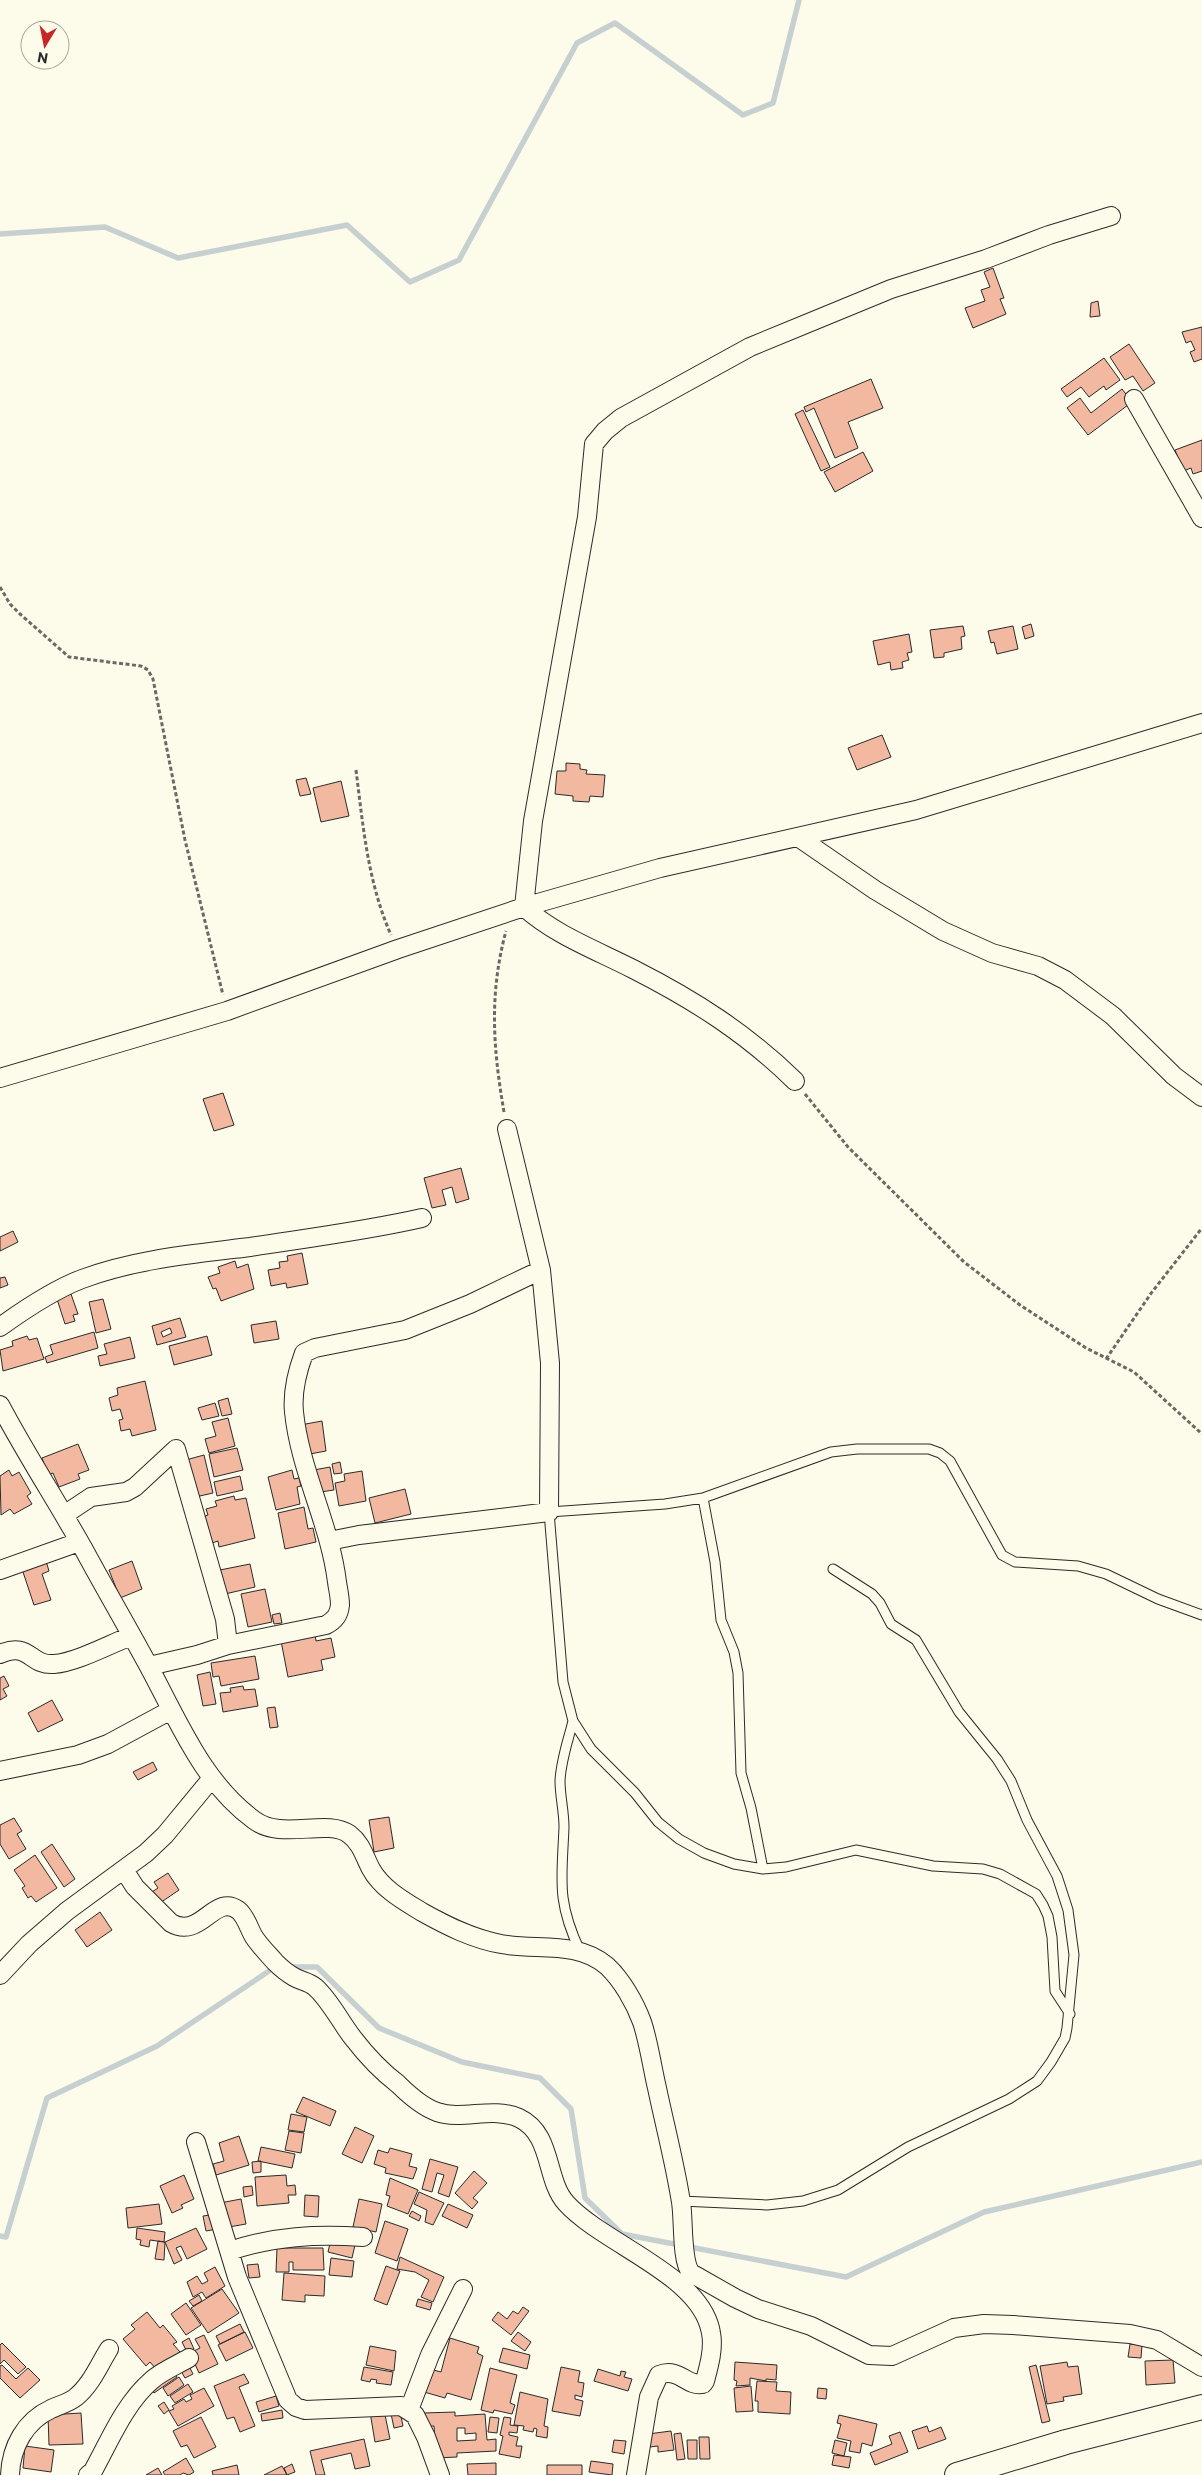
<svg xmlns="http://www.w3.org/2000/svg" width="1202" height="2475" font-family="Commissioner,sans-serif">
	<rect width="100%" height="100%" fill="#fdfbea"/>
	<g fill="none" stroke-linecap="round" stroke-linejoin="round">
		<path stroke="#c7d0d0" stroke-width="5.5" d="M0,234L105,227L178,258L347,225L410,282L459,260L577,43L615,23L743,115L773,103L799,0
			M287,1967H317L379,2028L462,2062L540,2078L571,2109L585,2198L622,2234L846,2277L984,2212L1202,2162
			M0,2236L6,2237L47,2098L157,2046L275,1967"/>
	</g>
	<path fill="#f2b8a0" stroke="#2b2b2b" fill-rule="evenodd" d="M993,268L1004,298L1000,299L1006,314L973,328L965,308L985,301L981,290L990,287L984,272Z
		M1098,301L1100,316L1090,317L1091,303Z
		M1202,327V359L1194,362L1190,352L1195,350L1191,341L1186,343L1182,332Z
		M1129,344L1155,383L1143,391L1133,376L1125,380L1110,357Z
		M1104,358L1120,380L1106,390L1104,386L1089,397L1081,387L1067,397L1061,389Z
		M871,379L883,408L848,422L858,448L835,458L814,408L806,412L804,407Z
		M1122,389L1132,402L1088,435L1067,408L1080,398L1091,413Z
		M803,410L830,467L821,471L795,414Z
		M1202,440V471L1193,474L1191,468L1183,471L1175,450Z
		M863,452L873,471L835,492L824,472Z
		M1031,624L1034,636L1025,639L1022,627Z
		M963,626L965,636L961,637L962,649L944,653V657L934,658L930,630Z
		M1013,626L1018,649L997,654L994,642L991,643L988,631Z
		M909,634L912,652L907,653L909,660L902,662L903,668L891,670L890,662L878,665L873,641Z
		M882,735L891,757L857,770L848,748Z
		M566,763L580,764V769L587,770L586,774L605,775L603,797L590,796L589,802L573,801V796L555,794L557,771H566Z
		M306,778L311,794L300,796L296,780Z
		M341,781L349,816L321,822L313,788Z
		M223,1093L234,1125L214,1131L203,1099Z
		M461,1168L469,1199L456,1203L452,1187L442,1190L446,1205L432,1208L424,1178Z
		M13,1231L18,1242L0,1251V1237Z
		M302,1253L308,1284L287,1288L286,1283L271,1286L268,1270L280,1268L279,1262L288,1261L287,1256Z
		M235,1261L237,1268L248,1264L254,1289L221,1301L216,1288L213,1289L208,1277L220,1273L218,1267Z
		M5,1277L8,1285L0,1288V1278Z
		M71,1294L78,1314L73,1315L75,1321L65,1324L57,1299Z
		M103,1299L111,1329L96,1333L89,1302Z
		M180,1318L186,1337L157,1345L152,1326ZM170,1328L172,1333L163,1337L161,1332Z
		M276,1321L279,1339L254,1343L251,1325Z
		M94,1332L98,1348L47,1363L45,1357L53,1354L50,1345Z
		M27,1336L29,1340L37,1338L44,1359L3,1371L0,1350L13,1346L12,1341Z
		M207,1336L212,1355L174,1365L169,1346Z
		M130,1337L135,1358L100,1366L98,1356L107,1354L104,1344Z
		M145,1381L156,1430L132,1436L130,1429L121,1431L119,1420L123,1419L120,1409L112,1411L109,1398L118,1395L117,1388Z
		M228,1398L232,1414L222,1416L218,1401Z
		M215,1403L219,1416L202,1420L198,1408Z
		M228,1418L235,1446L209,1453L205,1439L216,1436L212,1422Z
		M322,1421L326,1451L299,1456L295,1426Z
		M78,1444L89,1470L78,1474L80,1479L59,1487L53,1473L48,1475L42,1458Z
		M237,1448L243,1470L214,1477L209,1454Z
		M204,1455L213,1493L191,1498L182,1461Z
		M340,1462L342,1473L334,1474L332,1464Z
		M330,1467L334,1490L307,1494L303,1472Z
		M9,1470L12,1476L19,1472L31,1493L27,1496L32,1504L14,1514L10,1509L1,1515L0,1476Z
		M292,1470L294,1479L299,1478L301,1486L297,1487L300,1504L276,1510L268,1477Z
		M362,1471L366,1501L339,1506L335,1483L345,1481L344,1474Z
		M240,1476L243,1490L217,1496L214,1482Z
		M405,1489L411,1514L375,1523L369,1498Z
		M234,1496L235,1500L246,1498L255,1538L219,1547L218,1541L212,1543L202,1517L208,1515L206,1509L217,1506L215,1501Z
		M304,1507L308,1529L313,1528L316,1542L285,1549L278,1513Z
		M46,1561L49,1571L42,1574L51,1600L34,1605L22,1569Z
		M132,1561L142,1589L120,1598L109,1570Z
		M250,1564L255,1587L225,1594L220,1570Z
		M265,1589L272,1622L248,1627L241,1594Z
		M280,1613L282,1623L274,1624L272,1615Z
		M315,1634L316,1641L331,1638L335,1657L321,1660L323,1670L288,1677L281,1641Z
		M255,1656L259,1679L221,1686L219,1676L213,1677L211,1663Z
		M210,1672L216,1704L203,1706L197,1675Z
		M4,1676L9,1686L3,1689L7,1696L0,1700V1678Z
		M243,1686L244,1690L255,1689L258,1706L223,1712L220,1693L231,1692L230,1688Z
		M52,1700L63,1720L38,1732L28,1713Z
		M275,1707L278,1727L270,1728L267,1708Z
		M153,1762L157,1770L138,1780L133,1772Z
		M389,1817L394,1848L374,1852L369,1820Z
		M14,1818L22,1831L17,1834L26,1849L9,1859L0,1844V1825Z
		M52,1844L75,1879L64,1887L41,1852Z
		M35,1855L57,1888L36,1902L31,1896L28,1898L22,1888L25,1886L14,1870Z
		M168,1873L179,1890L157,1905L149,1894L158,1888L154,1882Z
		M100,1912L112,1930L87,1947L75,1930Z
		M303,2097L336,2111L330,2126L296,2112Z
		M291,2114L307,2117L304,2132L288,2130Z
		M355,2127L374,2136L362,2163L342,2154Z
		M289,2131L304,2133L301,2153L285,2150Z
		M239,2136L249,2165L216,2175L213,2164L224,2161L219,2143Z
		M261,2147L295,2154L292,2168L258,2161Z
		M390,2148L412,2154L409,2166L417,2168L413,2179L385,2173L386,2168L374,2164L378,2150L388,2153Z
		M430,2159L458,2167L449,2197L438,2193L444,2175L437,2173L432,2192L422,2189Z
		M261,2161V2172L253,2173L252,2162Z
		M474,2171L487,2183L473,2198L478,2202L472,2209L455,2193Z
		M184,2175L194,2199L181,2205L183,2208L172,2213L160,2186Z
		M286,2175L287,2186L295,2185L296,2195H288L289,2203L257,2206L255,2177Z
		M390,2178L418,2190L408,2214L387,2206L390,2196L386,2195Z
		M252,2186L253,2195L244,2197L243,2187Z
		M419,2192L444,2203L433,2225L425,2222L427,2210L414,2204Z
		M305,2195L319,2196L318,2217L304,2216Z
		M241,2199L246,2224L206,2231L203,2216L210,2215L220,2203Z
		M359,2199L382,2204L376,2232L353,2227Z
		M159,2204L162,2224L128,2228L126,2208Z
		M448,2204L473,2215L467,2228L442,2216Z
		M412,2211L421,2216L419,2221L409,2216Z
		M385,2221L408,2229L397,2261L375,2253Z
		M137,2228L165,2232L164,2242L150,2240L149,2247L140,2245L141,2240L136,2239Z
		M196,2228L207,2249L187,2259L181,2246L176,2248L182,2260L174,2264L165,2242Z
		M331,2239L355,2245L352,2258L328,2252Z
		M158,2241L165,2242L164,2260L155,2259Z
		M277,2248H323L324,2270H293V2262H289V2272H276Z
		M400,2257L444,2277L433,2302L421,2297L429,2280L415,2272L397,2269Z
		M331,2258L354,2261L352,2277L329,2275Z
		M258,2264L260,2277L249,2278L247,2265Z
		M386,2266L400,2271L387,2305L374,2300Z
		M215,2267L225,2286L206,2298L202,2292L193,2297L187,2282L197,2276L202,2284L208,2281L204,2273Z
		M284,2273L325,2276L324,2296L305,2295V2302L282,2300Z
		M222,2289L239,2313L208,2333L191,2308Z
		M199,2295L202,2301L193,2306L189,2301Z
		M418,2299L432,2303L430,2310L416,2306Z
		M186,2303L201,2325L186,2335L171,2314Z
		M523,2307L529,2311L511,2335L492,2320L498,2312L507,2319L513,2311L518,2314Z
		M147,2312L160,2328L163,2325L177,2342L173,2344L180,2352L156,2369L150,2362L146,2366L123,2339L135,2329L131,2325Z
		M240,2324L244,2332L220,2344L216,2336Z
		M245,2332L253,2348L226,2361L218,2345Z
		M518,2332L531,2342L525,2351L511,2341Z
		M204,2335L218,2364L199,2373L190,2353L200,2348L195,2339Z
		M189,2338L194,2349L187,2352L182,2342Z
		M450,2338L479,2347L477,2353L483,2356L471,2400L447,2393L445,2398L424,2392L430,2369L441,2372Z
		M2,2343L26,2367L18,2374L4,2360L0,2364V2345Z
		M1130,2344L1142,2345L1141,2358L1128,2357Z
		M370,2346L396,2351L394,2371L366,2365Z
		M503,2348L530,2355L527,2369L499,2362Z
		M1173,2360L1175,2383L1146,2385L1145,2361Z
		M735,2362L777,2365L776,2380L766,2379V2381L750,2378V2385L736,2386L737,2381L734,2380Z
		M1067,2362L1068,2367L1078,2366L1082,2394L1063,2397L1064,2401L1047,2404L1040,2366Z
		M2,2365L16,2379L28,2368L40,2380L20,2398L0,2378V2366Z
		M1036,2365L1050,2421L1042,2423L1029,2367Z
		M364,2367L393,2372L391,2385L376,2383L377,2380L371,2379L370,2382L361,2380Z
		M561,2367L580,2371L578,2382L584,2383L582,2397L575,2395V2399L583,2401L580,2416L552,2411Z
		M190,2368L193,2374L185,2378L181,2371Z
		M490,2368L517,2375L510,2403L515,2405L512,2414L494,2410L493,2413L481,2410Z
		M172,2369L177,2377L154,2393L149,2385Z
		M598,2369L620,2376L621,2371L626,2372L624,2377L632,2379L628,2391L594,2381Z
		M244,2374L249,2383L239,2387L255,2426L240,2432L234,2417L227,2419L214,2386Z
		M179,2377L184,2385L168,2396L163,2388Z
		M757,2381L777,2382L776,2391L791,2392L790,2414L758,2412V2401H755Z
		M188,2384L193,2392L175,2403L170,2396Z
		M751,2386L753,2411L736,2412L734,2388Z
		M204,2388L214,2406L178,2426L169,2411L174,2409L172,2406L184,2399L186,2402L192,2399L190,2395Z
		M818,2388L827,2389L826,2399L817,2398Z
		M520,2392L548,2399L544,2426L548,2427L547,2438L536,2436L537,2429L534,2428L533,2432L523,2430L524,2426L514,2425Z
		M276,2396L279,2406L259,2412L256,2402Z
		M164,2402L169,2410L164,2414L158,2406Z
		M399,2407L403,2426L394,2428L390,2409Z
		M282,2410L283,2418L262,2421L261,2414Z
		M384,2410L390,2439L375,2442L370,2412Z
		M455,2412V2416L485,2414L487,2440L496,2439V2451L457,2453V2457L436,2458L434,2426H423V2413ZM457,2428H465V2434L476,2433V2440L457,2441Z
		M81,2413L83,2444L49,2445L48,2415Z
		M839,2415L877,2424L872,2446L862,2443L860,2453L849,2451L851,2441L837,2438L841,2424L837,2423Z
		M201,2417L216,2447L194,2458L187,2445L181,2447L173,2431Z
		M490,2417L499,2418L497,2433L488,2432Z
		M504,2417L511,2418L510,2425L518,2426L517,2433L509,2432V2435L518,2437L516,2446H522L520,2458L499,2454L503,2436L500,2435Z
		M927,2426L929,2432L941,2427L946,2439L918,2449L912,2431Z
		M671,2431L674,2450L658,2452V2446L650,2447L648,2434Z
		M900,2432L908,2452L875,2465L870,2453L892,2444L889,2436Z
		M681,2433L685,2459L677,2460L674,2434Z
		M699,2437H709L710,2459H700Z
		M364,2439L370,2466L355,2469L351,2453L321,2460L325,2475H316L310,2451Z
		M614,2440L626,2441L624,2454L612,2452Z
		M687,2440H697V2459H688Z
		M835,2440L847,2443L844,2456L832,2453Z
		M25,2446L54,2450L51,2472L23,2468Z
		M834,2455L851,2457L849,2468L832,2465Z
		M186,2458L194,2472L189,2475L183,2473L180,2475H165L163,2472Z
		M591,2461L613,2464L612,2475L589,2472Z
		M496,2463V2475H468L467,2464Z
		M292,2464L295,2472L287,2475L284,2468Z
		M237,2465L239,2475H213L212,2471Z
		M547,2465H582V2475H547Z
		M282,2466L287,2475H264Z
		M158,2468L162,2475H146Z"/>
	<g fill="none" stroke-linecap="round" stroke-linejoin="round">
		<g stroke="#2b2b2b" stroke-width="11">
			<path id="lane" d="M703,1498L715,1562L721,1620L734,1652L738,1673L741,1773L751,1808L763,1869
				M573,1721C568,1741 561,1760 560,1781C560,1796 564,1811 564,1827C562,1879 556,1900 580,1951
				M1070,2014L1055,1991L1052,1937L1048,1916L1043,1905L1036,1894L1000,1874L983,1869L933,1866L856,1850L786,1867L763,1869L734,1864L704,1853L679,1839L658,1822L635,1793L591,1749L573,1721L563,1682L549,1512L665,1504L703,1498L831,1452L857,1449H929L940,1453L950,1461L1002,1555L1015,1562L1078,1566L1106,1574L1158,1599L1202,1615
				M681,2201L767,2205L803,2201L838,2190L908,2147L1009,2099L1037,2081L1051,2062L1065,2038L1067,2028L1074,1955L1068,1910L1057,1876L1027,1820L1011,1781L997,1759L959,1712L916,1640L891,1624L880,1603L872,1594L833,1569"/>
		</g>
		<g stroke="#2b2b2b" stroke-width="20">
			<path id="street" d="M1134,399L1202,518
				M798,837L875,890L943,931L992,953L1038,966L1065,980L1113,1016L1174,1076L1202,1097
				M0,1078L227,1011L398,949L524,907L660,868L916,810L1202,723
				M795,1081C746,1033 694,1000 633,969C596,950 555,935 524,907L533,821L587,517L594,444L605,431L621,418L750,347L801,326L891,289L986,259L1049,235L1111,216
				M0,1327C25,1309 53,1290 82,1279C135,1259 194,1254 250,1247C308,1238 365,1231 422,1218
				M0,1405C26,1454 56,1500 83,1548C104,1587 127,1626 148,1665C178,1720 202,1782 254,1820C282,1841 326,1818 349,1834C362,1844 364,1856 371,1869C382,1889 404,1901 422,1912C447,1926 473,1939 501,1944C536,1951 577,1940 607,1966C622,1980 635,2003 642,2022C649,2043 652,2067 657,2088C665,2126 675,2164 681,2202C684,2220 681,2261 691,2273L735,2298L758,2309L811,2326L869,2355L892,2356L954,2328L984,2324L1013,2325L1130,2334L1157,2340L1202,2367
				M176,1449L225,1619L228,1645
				M64,1515L91,1497L126,1492L135,1487L176,1449
				M329,1541L359,1535L549,1512L550,1363L541,1270L507,1129
				M0,1570L79,1542
				M0,1654C30,1641 29,1666 54,1664C77,1662 108,1645 131,1636
				M149,1666L197,1655L228,1645L326,1625C335,1620 339,1615 340,1605C340,1597 338,1589 337,1582C330,1524 300,1471 294,1412C292,1392 297,1372 304,1353L315,1348L405,1330L470,1304L541,1270
				M0,1771L78,1755L108,1744L171,1710
				M124,1870L135,1887L171,1923C201,1940 214,1893 238,1910C246,1916 249,1929 254,1937C260,1946 268,1954 275,1962C280,1967 287,1973 294,1977C301,1981 309,1982 315,1987C330,2000 341,2023 353,2038C366,2055 381,2071 398,2084C408,2094 423,2107 437,2112C463,2121 492,2106 519,2118C553,2134 545,2180 566,2203C604,2245 702,2275 711,2333C714,2348 709,2366 705,2381L703,2384C686,2387 680,2367 659,2375L649,2397L636,2475
				M0,1975L29,1944L67,1911L146,1853L165,1835L212,1778
				M196,2142L237,2277L288,2400L296,2407L305,2410L401,2406L415,2415L426,2437L440,2475
				M230,2251C274,2236 317,2234 363,2237
				M409,2410L430,2355L463,2289
				M10,2475C11,2447 25,2421 51,2409C59,2405 69,2403 76,2397C91,2385 99,2365 109,2349
				M88,2475L93,2471C110,2440 125,2403 152,2380C162,2371 177,2365 189,2358"/>
		</g>
		<g stroke="#2b2b2b" stroke-width="26">
			<path id="secondary" d="M957,2475L1066,2442L1202,2407"/>
		</g>
		<path stroke="#6a6964" stroke-width="3" stroke-dasharray="4 2.5" stroke-linecap="butt" d="M0,587L10,604L20,614L69,657L141,666L148,670L153,679L185,840L223,995
			M356,770C363,826 368,883 391,935
			M805,1094L848,1147L964,1262L1020,1305L1086,1348L1134,1372L1202,1434
			M504,1112C493,1048 489,994 506,931
			M1106,1359L1152,1292L1202,1228"/>
		<use href="#lane" stroke="#fdfbea" stroke-width="9"/>
		<use href="#street" stroke="#fdfbea" stroke-width="18"/>
		<use href="#secondary" stroke="#fdfbea" stroke-width="24"/>
	</g>
	<g transform="translate(45 45) rotate(190)"><circle r="24" fill="#fdfbea" stroke="#a9a89e"/>
	<path d="M0-4L9 19L0 12L-9 19Z" fill="#c62828"/>
	<text y="-8" font-size="14" font-weight="bold" text-anchor="middle" fill="#2b2b2b">N</text>
	</g>
</svg>
